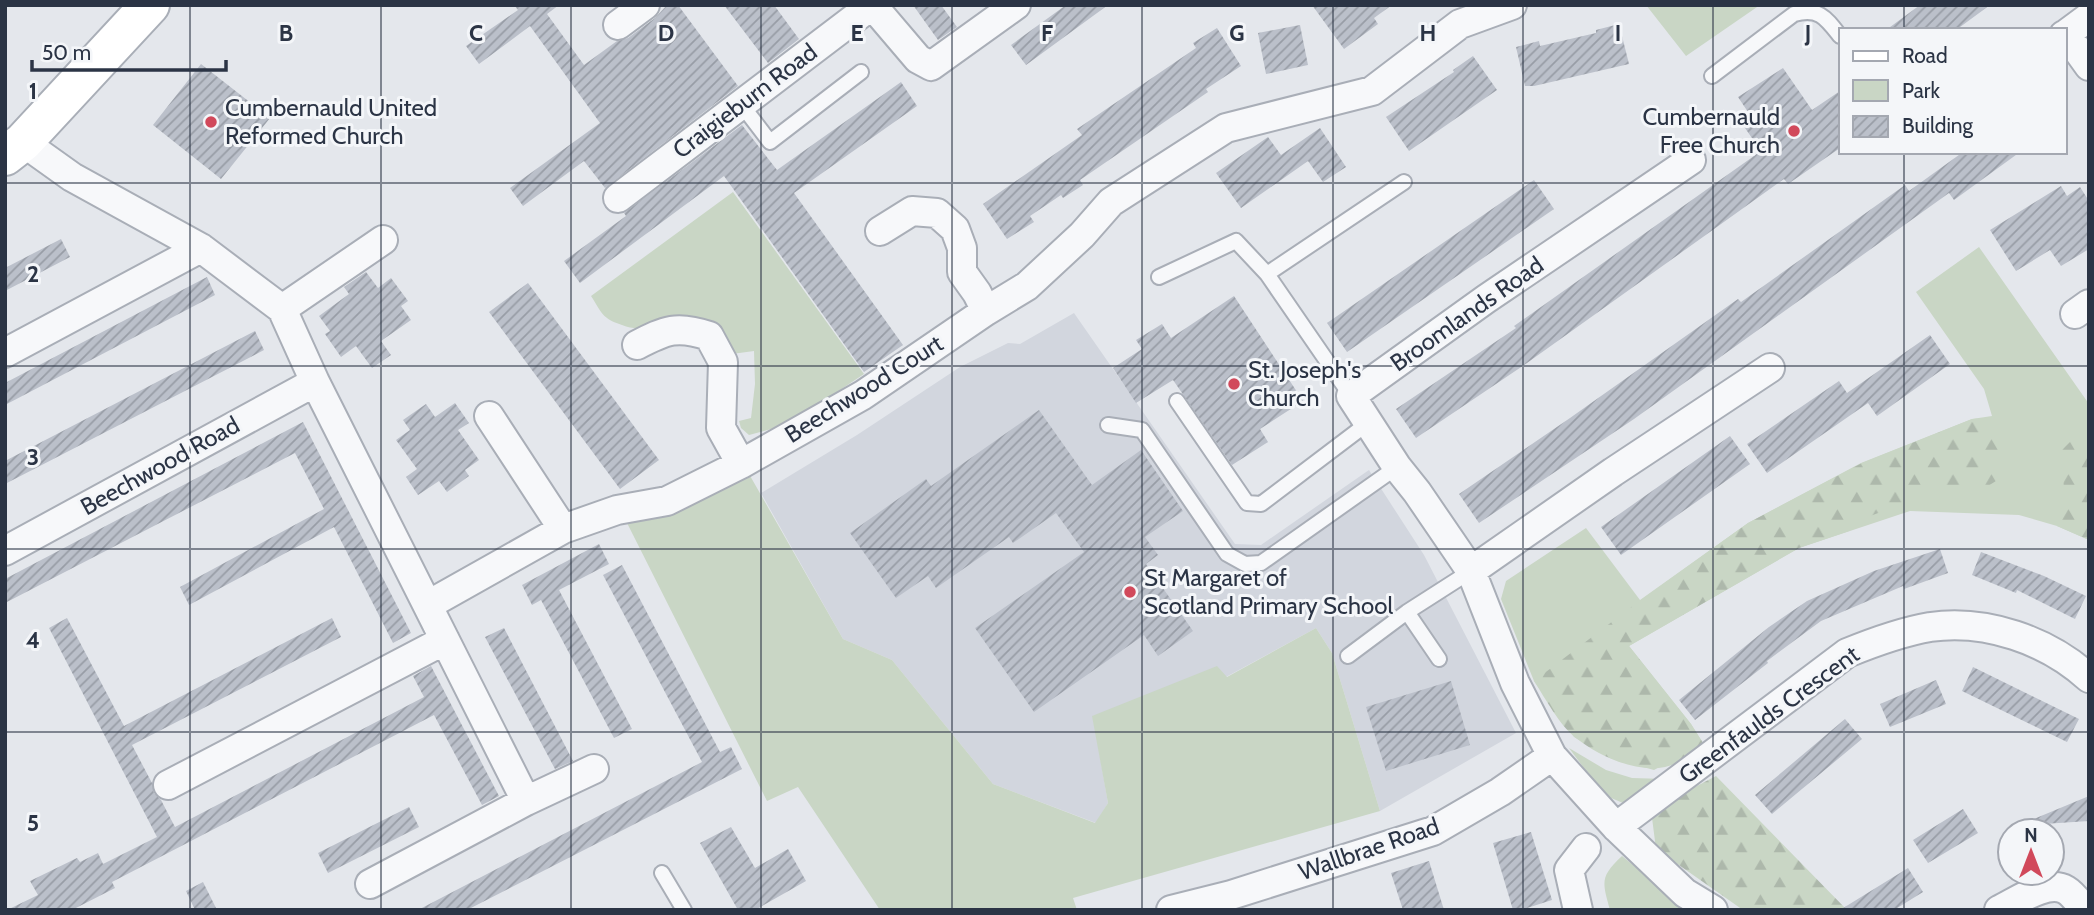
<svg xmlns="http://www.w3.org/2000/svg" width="2094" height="915" font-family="Cabin,sans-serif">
	<defs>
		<pattern id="forest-firs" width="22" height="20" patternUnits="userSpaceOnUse" patternTransform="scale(1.75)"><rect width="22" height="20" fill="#c9d6c5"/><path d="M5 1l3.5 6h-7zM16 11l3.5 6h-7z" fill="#adb8ab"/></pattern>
		<pattern id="building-hatch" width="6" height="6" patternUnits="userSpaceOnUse" patternTransform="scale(1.75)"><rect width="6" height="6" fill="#bbc0ca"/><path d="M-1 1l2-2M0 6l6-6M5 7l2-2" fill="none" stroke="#989da6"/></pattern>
	</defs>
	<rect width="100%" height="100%" fill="#e4e7ec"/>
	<path fill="#d2d6de" d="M1074,313L1235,544L1261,545L1369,470L1424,555L1516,733L1380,811L1332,653L1316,628L1226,677L1093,716L1108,803L1096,823L993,784L892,660L843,639L761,493L857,435L960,367L1008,343L1020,344Z"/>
	<path fill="#c9d6c5" d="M1646,5H1760L1686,56Z
		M733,192L864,374L789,424L749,435L741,428L739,421L751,418L755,384L754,351L732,354C728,347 724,336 719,330C682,295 658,340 622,325C617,323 610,321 607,318C600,313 596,303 591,296Z
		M1979,247L2089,404V540L2057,526L2019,515L1910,511L1799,548L1629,646L1691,724L1703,743L1654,770L1610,758L1574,737L1534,681L1501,599L1506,581L1586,528L1640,600L1748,523L1861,463L1972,419L1992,416L1984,389L1916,292Z
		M749,474L843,639L892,660L993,784L1095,823L1108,803L1092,716L1217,666L1227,677L1316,628L1332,653L1380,811L1073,898L1077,910H880L798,787L767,801L624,517L653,518Z
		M1569,748L1606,770L1632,778L1666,779L1646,795L1623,803L1604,795Z
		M1622,856L1688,910H1610C1602,881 1600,877 1622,856Z"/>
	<path fill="url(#forest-firs)" d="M1985,418L2001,433L2008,459L1996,481L1983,489L1940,486L1910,501L1849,524V531L1799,548L1629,646L1691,724L1703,743C1695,750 1686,759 1677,763C1646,778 1601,758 1576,738C1560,726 1545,698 1534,681L1634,605L1748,523L1862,463L1972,419Z
		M2077,435L2089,436V540L2057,526L2064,516L2065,502L2061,451Z
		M1716,776L1847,910H1743L1656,849L1651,810Z"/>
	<path fill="url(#building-hatch)" d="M514,5H559L547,14L584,65L617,41L628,38L655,18L667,5H678L738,86L605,188L584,161L523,206L510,188L600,123L530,26L479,64L466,46L518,10Z
		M724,5H774L799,39L768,63Z
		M913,5H941L957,27L938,40Z
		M1066,5H1108L1026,65L1011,45Z
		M1312,5H1392L1374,18L1378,24L1344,49Z
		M1920,5H1990L1956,30H1886Z
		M1619,24L1629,64L1534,86H1525L1516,47L1539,41L1540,46L1596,33V30Z
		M1300,25L1308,65L1266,74L1258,33Z
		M1217,28L1241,66L1206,89L1208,92L1080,180L1083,185L1063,198L1061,195L1030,216L1034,222L1007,239L983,204L1082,135L1077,129L1196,48L1193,43Z
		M1473,56L1497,90L1409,151L1386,117L1454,72L1453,70Z
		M201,64L270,118L221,179L153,125Z
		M1783,68L1812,110L1840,91V148L1788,184L1784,179L1527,363L1416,438L1396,409L1516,328L1514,326L1761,151L1738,118L1748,112L1738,97Z
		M901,82L917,106L794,193L903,345L864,372L724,176L580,283L564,261L626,216L624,213L742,125L777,170Z
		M1320,128L1346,167L1323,182L1308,161L1241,208L1216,173L1268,137L1281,155Z
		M1963,152H2020L1954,200L1949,193L1634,419L1479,523L1459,494L1570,418L1738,299L1741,302L1905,185L1909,191Z
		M1534,180L1554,209L1347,352L1327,323Z
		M2061,186L2067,196L2080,187L2089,201V249L2061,266L2050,250L2016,271L1990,230Z
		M61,239L70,257L5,291V268Z
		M366,272L378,288L391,278L408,301L401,306L411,320L381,341L391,355L372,368L356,346L341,357L325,334L330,331L319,316L349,294L344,287Z
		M207,277L215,295L5,405V383Z
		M528,283L659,460L620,489L489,312Z
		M1234,296L1303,401L1260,429L1268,442L1232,465L1173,380L1136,403L1113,368L1142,349L1136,340L1162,324L1171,338Z
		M255,331L264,350L5,484V461Z
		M1930,335L1950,364L1877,416L1868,403L1767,473L1747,444L1839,381L1847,393Z
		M455,403L469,423L458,430L479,460L465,470L469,476L447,492L439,481L418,495L406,477L417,469L396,440L410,430L403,420L426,404L435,417Z
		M1039,410L1092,485L1141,450L1183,511L1145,537L1158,555L1146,564L1193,631L1158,656L1144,635L1034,712L975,628L1084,552L1056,513L1013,543L1009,537L936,588L928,576L896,598L850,533L926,479L931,486Z
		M303,422L411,633L393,643L334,527L189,605L180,587L324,509L295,453L5,603V579Z
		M1730,436L1750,464L1621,555L1601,527Z
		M599,544L609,564L559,590L632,729L614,738L541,600L532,605L522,585Z
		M1940,549L1948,573L1904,589L1903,586L1821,621L1767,661L1768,663L1695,720L1679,700L1769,627L1807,601L1874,571Z
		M1981,552L2044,576L2086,596L2075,619L2017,590L2016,593L1972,575Z
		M622,565L720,752L731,747L742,769L467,910H418L702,762L603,575Z
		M67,618L124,726L332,618L341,637L132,745L152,783L154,793L161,800L175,827L424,697L413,676L431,666L499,796L482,805L434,715L112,882L115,888L72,910H7L38,895L30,881L77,858L80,862L98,853L103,864L157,837L49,628Z
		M504,628L573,761L555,769L485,637Z
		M1973,667L2079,719L2067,742L1962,691Z
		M1936,680L1946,704L1890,727L1880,704Z
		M1451,681L1470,745L1386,771L1366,707Z
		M1845,719L1862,739L1772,814L1755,795Z
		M2089,796V821L2030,825L2029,821Z
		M409,807L419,827L328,873L318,853Z
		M1963,809L1978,833L1928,863L1913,840Z
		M731,827L755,868L788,849L806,881L755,910H738L700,843Z
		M1531,832L1552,900L1521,910H1513L1493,843Z
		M1429,861L1444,910H1403L1391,873Z
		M1908,868L1923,892L1894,910H1840Z
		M203,882L217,910H195L186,891Z"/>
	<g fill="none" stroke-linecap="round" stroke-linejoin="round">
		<g stroke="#a9aeb7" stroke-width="18">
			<path id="lane" d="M1712,76L1794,14C1819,7 1826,18 1840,36
				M741,104L770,142L861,72
				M1267,274L1404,182
				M1159,277L1236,241L1267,274L1351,396
				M1177,401L1247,503L1261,504L1368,423
				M1108,425L1142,430L1227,554L1245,564L1261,563L1397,467
				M1407,612L1439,659
				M1348,656L1407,612L1471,571
				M662,873L684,910"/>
		</g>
		<g stroke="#a9aeb7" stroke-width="32">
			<path id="street" d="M872,5L918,59L931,66L1016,5
				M618,25L645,5
				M2066,34L2089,17
				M2064,35L2066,34L2089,66
				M23,142L72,177L201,248L282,309L315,382L526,801L594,769
				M1691,160L1486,299L1351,396L1397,467L1417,492L1471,571L1515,683L1552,756L1616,827L1685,893L1713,910
				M618,198L872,5
				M282,309L383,240
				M986,311L1027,286L1082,235L1111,202L1226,128L1372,91L1460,24L1512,5
				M2075,314L2089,304
				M637,345C666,330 677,325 709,336L723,362L721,428L741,464
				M5,353L201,248
				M489,416L563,529
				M5,551L315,382
				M1471,571L1613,472L1770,368
				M428,605L563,529L617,510L667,501L741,464L863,395L986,311L977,293L962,272V248L955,229L937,213L912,211L880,231
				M168,785L445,640
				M1616,827L1847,653C1874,642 1901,632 1930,627C1986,619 2047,640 2089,678
				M370,884L526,801
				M1171,910L1231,895L1433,831L1500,792L1552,756
				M1578,910L1569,870L1586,848
				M1999,910C2016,902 2047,879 2066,890C2073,894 2079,903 2085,910"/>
		</g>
		<g stroke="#a9aeb7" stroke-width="42">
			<path id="secondary" d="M5,156L23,142L150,5"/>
		</g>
		<use href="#lane" stroke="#f7f8fa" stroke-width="14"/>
		<use href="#street" stroke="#f7f8fa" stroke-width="28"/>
		<use href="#secondary" stroke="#fff" stroke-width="38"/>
	</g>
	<path fill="none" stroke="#2b3445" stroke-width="2" stroke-opacity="0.55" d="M190,5V910M381,5V910M571,5V910M761,5V910M952,5V910M1142,5V910M1333,5V910M1523,5V910M1713,5V910M1904,5V30M1904,152V910M5,183H2089M5,366H2089M5,549H2089M5,732H2089"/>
	<g fill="#d1495b" stroke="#f4f6f9" stroke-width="2.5">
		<circle cx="211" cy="122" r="7"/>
		<circle cx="1794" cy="131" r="7"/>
		<circle cx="1234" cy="384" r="7"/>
		<circle cx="1130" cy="592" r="7"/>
	</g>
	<g text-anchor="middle" stroke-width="6" stroke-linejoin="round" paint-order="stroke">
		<g font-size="24" fill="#2b3445" stroke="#f4f6f9">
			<text transform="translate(745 101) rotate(-37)" y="8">Craigieburn Road</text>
			<text transform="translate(1467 314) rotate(-35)" y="8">Broomlands Road</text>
			<text transform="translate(864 389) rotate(-32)" y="8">Beechwood Court</text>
			<text transform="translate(160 466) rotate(-29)" y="8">Beechwood Road</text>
			<text transform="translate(1769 715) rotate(-36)" y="8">Greenfaulds Crescent</text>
			<text transform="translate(1369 849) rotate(-19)" y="8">Wallbrae Road</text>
		</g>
		<g font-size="24" fill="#2b3445" stroke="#f4f6f9" text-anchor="start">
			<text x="225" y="116">Cumbernauld United<tspan x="225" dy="28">Reformed Church</tspan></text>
			<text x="1780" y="125" text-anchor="end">Cumbernauld<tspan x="1780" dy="28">Free Church</tspan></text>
			<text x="1248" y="378">St. Joseph's<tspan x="1248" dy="28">Church</tspan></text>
			<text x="1144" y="586">St Margaret of<tspan x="1144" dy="28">Scotland Primary School</tspan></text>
		</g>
	</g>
	<g font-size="23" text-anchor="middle" font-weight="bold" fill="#2b3445" stroke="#f4f6f9" stroke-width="6" stroke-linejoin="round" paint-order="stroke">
		<text x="286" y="41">B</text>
		<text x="476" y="41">C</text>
		<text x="666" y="41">D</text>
		<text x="857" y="41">E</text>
		<text x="1047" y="41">F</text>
		<text x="1237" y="41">G</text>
		<text x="1428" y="41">H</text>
		<text x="1618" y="41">I</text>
		<text x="1808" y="41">J</text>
		<text x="33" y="99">1</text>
		<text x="33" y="282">2</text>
		<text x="33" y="465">3</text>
		<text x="33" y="648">4</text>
		<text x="33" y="831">5</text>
	</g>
	<rect width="2094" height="915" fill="none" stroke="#2b3445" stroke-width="14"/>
	<rect x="1839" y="28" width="228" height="126" fill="#f4f6f9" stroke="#a4a8b1" stroke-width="2"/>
	<rect x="1853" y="51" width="35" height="10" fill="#ffffff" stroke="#a4a8b1" stroke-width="2"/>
	<text x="1902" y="63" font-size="21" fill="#2b3445">Road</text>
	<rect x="1853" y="80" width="35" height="21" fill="#c9d6c5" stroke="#a4a8b1" stroke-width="2"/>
	<text x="1902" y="98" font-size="21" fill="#2b3445">Park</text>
	<rect x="1853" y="116" width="35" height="21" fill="url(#building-hatch)" stroke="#a4a8b1" stroke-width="2"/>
	<text x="1902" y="133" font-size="21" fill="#2b3445">Building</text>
	<g transform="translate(2031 852)"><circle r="33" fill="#f4f6f9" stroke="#a4a8b1" stroke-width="2"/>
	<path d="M0-5L12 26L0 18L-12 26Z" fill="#d1495b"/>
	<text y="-10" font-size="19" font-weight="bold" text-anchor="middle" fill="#2b3445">N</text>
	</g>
	<path d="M32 60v10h194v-10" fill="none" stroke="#2b3445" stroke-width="3.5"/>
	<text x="42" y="60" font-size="21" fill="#2b3445" stroke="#f4f6f9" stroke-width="5" paint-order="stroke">50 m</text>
</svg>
